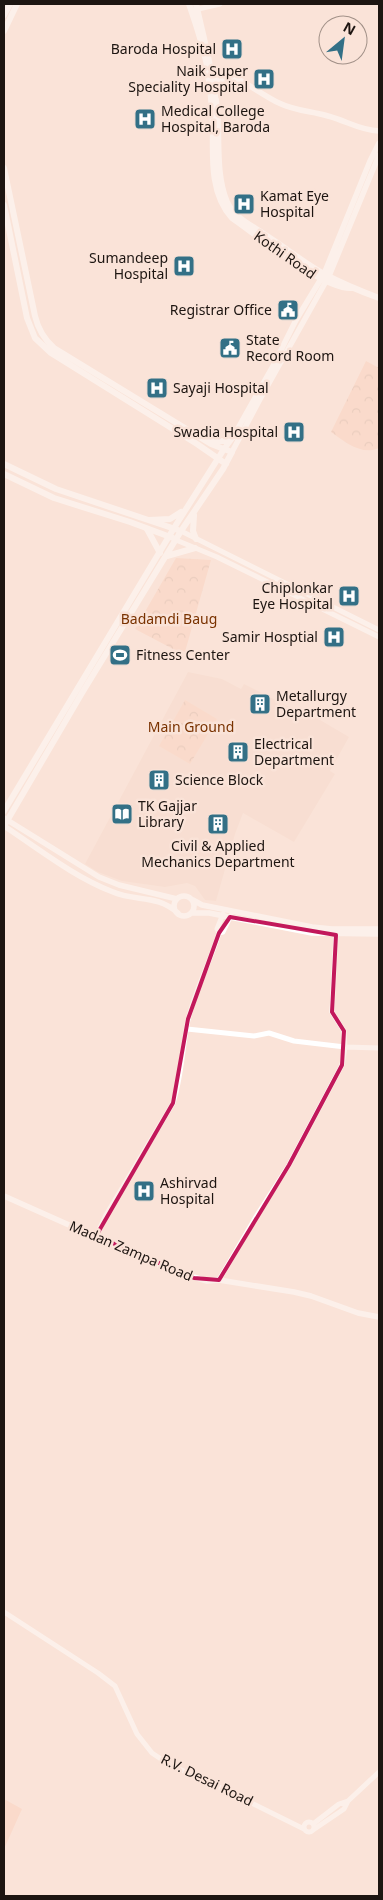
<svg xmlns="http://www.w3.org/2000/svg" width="383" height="1900" font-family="'Noto Sans',sans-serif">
	<defs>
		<pattern id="forest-crowns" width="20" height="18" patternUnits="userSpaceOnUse" patternTransform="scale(1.25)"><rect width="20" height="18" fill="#fbcfba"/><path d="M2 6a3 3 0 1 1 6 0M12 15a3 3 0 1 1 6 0" fill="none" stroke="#d7b19f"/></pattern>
	</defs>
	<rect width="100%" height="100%" fill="#fae3d8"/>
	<path fill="#f7d8c9" d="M188,672L222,679L241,689L244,684L295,710L298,707L349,737L330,771L335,774L294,842L243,813L235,834L216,901L205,900L195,886L187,883L165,887L122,881L98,872L85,864Z"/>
	<path fill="#fbcfba" d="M4,1799L22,1809L4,1849Z"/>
	<path fill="url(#forest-crowns)" d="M366,361L379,368V448C362,456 345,442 331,432Z
		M176,558L211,560L185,652L173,649L135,629Z
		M185,700L217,719L190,764L159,746Z"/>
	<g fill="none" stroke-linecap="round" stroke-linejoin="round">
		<path stroke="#fff" stroke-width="5" d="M194,10L220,4
			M181,531L379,630
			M176,540L217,557L379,637
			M219,933L223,932L231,915
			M187,1029L254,1036L269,1033L294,1041L345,1047L379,1048
			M96,1236L106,1215L173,1103C182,1076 182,1048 188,1020C195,990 210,962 219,933L217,929L223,914
			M219,1280L257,1215L289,1165L342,1065L345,1047L344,1031L332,1012L336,935
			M4,1612L98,1673L115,1686L137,1734L152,1753L170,1765L211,1783L304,1829
			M304 1827a5 5 0 1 1 10 0a5 5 0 1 1-10 0Z
			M313,1824L339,1804L348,1801
			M313,1830L344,1809L348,1801L379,1772"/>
		<path stroke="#fff" stroke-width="5.5" d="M207,68C225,66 261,95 279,103C295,111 311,111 328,116C347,121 359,130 379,131
			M209,79L239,81
			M224,449L233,437L273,366L296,320L324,274L370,161L379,143
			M232,452L259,401L329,276L379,155
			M4,818L99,877L119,885L177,899
			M4,826C39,849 74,877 113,892C137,902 156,894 178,913
			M174 906a10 10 0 1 1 20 0a10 10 0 1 1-20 0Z
			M193,900L202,905L312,927L332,929H379
			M191,913H209L312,933L379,934
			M4,1196L170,1270L207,1281L219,1280L294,1292L311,1296L358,1313L379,1317"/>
		<path stroke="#fff" stroke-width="6" d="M189,4C196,24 203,45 207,66C210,85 212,105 213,123C213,154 209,193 232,218C257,235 324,290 352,288
			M196,4C204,39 213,72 217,108C220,137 215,174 227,202C235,219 253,226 267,236C286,248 304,263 324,274C341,283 360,291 379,298
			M4,464L56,489L178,530
			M4,474L54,498L130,522L173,538"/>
		<path stroke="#fff" stroke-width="6" d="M4,15L10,4
			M4,31L17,4
			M4,168L35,316C38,329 44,339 54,348L211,444L232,452L223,469L181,531L82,693L4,826
			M4,205L27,318L35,338L51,353L197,444L226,464
			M211,441H226L233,437
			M194,515L193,531L196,539
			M150,520L170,519L181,512
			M147,529L160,553
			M167,556L195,548
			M4,811L174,528L224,449"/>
	</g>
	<path d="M0 0H383V1900H0ZM230,917L336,935L332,1012L344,1031L342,1065L289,1165L219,1280L194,1278L96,1236L173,1103L188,1019L219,933Z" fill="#fae3d8" fill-opacity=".55" fill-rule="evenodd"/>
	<path fill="none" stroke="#c2185b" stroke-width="4" stroke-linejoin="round" d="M230,917L336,935L332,1012L344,1031L342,1065L289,1165L219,1280L194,1278L96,1236L173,1103L188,1019L219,933Z"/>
	<defs>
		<g id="hospital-square" transform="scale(1.125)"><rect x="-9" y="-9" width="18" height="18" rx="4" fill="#337086" stroke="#fae3d8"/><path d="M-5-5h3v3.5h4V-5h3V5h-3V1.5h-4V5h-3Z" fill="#fff"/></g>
		<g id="civic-square" transform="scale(1.125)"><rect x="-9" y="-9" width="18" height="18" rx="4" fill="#337086" stroke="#fae3d8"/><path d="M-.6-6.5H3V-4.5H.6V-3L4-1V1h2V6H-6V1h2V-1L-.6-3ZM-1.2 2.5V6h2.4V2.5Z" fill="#fff"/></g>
		<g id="stadium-square" transform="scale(1.125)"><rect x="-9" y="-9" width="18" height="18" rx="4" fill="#337086" stroke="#fae3d8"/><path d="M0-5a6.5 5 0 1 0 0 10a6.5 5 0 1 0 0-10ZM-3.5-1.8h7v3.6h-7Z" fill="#fff"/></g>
		<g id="building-square" transform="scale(1.125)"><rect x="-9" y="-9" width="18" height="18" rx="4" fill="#337086" stroke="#fae3d8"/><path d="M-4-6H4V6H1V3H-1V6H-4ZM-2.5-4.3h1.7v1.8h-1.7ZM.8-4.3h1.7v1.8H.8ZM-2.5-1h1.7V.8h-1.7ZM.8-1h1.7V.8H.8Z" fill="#fff"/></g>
		<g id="library-square" transform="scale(1.125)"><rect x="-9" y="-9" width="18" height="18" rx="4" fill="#337086" stroke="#fae3d8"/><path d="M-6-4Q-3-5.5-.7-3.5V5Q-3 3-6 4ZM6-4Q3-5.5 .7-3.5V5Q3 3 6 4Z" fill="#fff"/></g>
	</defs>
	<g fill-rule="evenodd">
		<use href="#hospital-square" x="232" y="49"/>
		<use href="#hospital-square" x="264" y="79"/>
		<use href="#hospital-square" x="145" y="119"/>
		<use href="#hospital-square" x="244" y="204"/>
		<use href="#hospital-square" x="184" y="266"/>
		<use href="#civic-square" x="288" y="310"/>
		<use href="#civic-square" x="230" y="348"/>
		<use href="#hospital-square" x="157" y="388"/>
		<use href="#hospital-square" x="294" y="432"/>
		<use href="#hospital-square" x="349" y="596"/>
		<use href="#hospital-square" x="334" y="637"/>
		<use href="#stadium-square" x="120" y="655"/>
		<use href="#building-square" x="260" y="704"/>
		<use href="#building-square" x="238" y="752"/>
		<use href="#building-square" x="159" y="780"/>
		<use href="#library-square" x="122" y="814"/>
		<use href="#building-square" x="218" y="824"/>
		<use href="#hospital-square" x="144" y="1191"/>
	</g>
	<g text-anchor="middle" stroke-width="5" stroke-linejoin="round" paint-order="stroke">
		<g font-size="14" fill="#1d1511" stroke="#fae3d8" text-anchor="start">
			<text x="216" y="54" text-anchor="end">Baroda Hospital</text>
			<text x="248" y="76" text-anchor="end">Naik Super<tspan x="248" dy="16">Speciality Hospital</tspan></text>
			<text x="161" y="116">Medical College<tspan x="161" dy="16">Hospital, Baroda</tspan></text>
			<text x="260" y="201">Kamat Eye<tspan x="260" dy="16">Hospital</tspan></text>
			<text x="168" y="263" text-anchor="end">Sumandeep<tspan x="168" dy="16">Hospital</tspan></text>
			<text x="272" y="315" text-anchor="end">Registrar Office</text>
			<text x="246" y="345">State<tspan x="246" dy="16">Record Room</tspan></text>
			<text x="173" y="393">Sayaji Hospital</text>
			<text x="278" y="437" text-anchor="end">Swadia Hospital</text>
			<text x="333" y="593" text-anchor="end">Chiplonkar<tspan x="333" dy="16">Eye Hospital</tspan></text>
			<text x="318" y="642" text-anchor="end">Samir Hosptial</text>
			<text x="136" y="660">Fitness Center</text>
			<text x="276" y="701">Metallurgy<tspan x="276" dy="16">Department</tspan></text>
			<text x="254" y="749">Electrical<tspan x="254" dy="16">Department</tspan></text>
			<text x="175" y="785">Science Block</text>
			<text x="138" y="811">TK Gajjar<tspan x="138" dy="16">Library</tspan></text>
			<text x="218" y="851" text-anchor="middle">Civil &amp; Applied<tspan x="218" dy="16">Mechanics Department</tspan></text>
			<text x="160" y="1188">Ashirvad<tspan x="160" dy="16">Hospital</tspan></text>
		</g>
		<g font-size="14" fill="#1d1511" stroke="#fae3d8">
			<text transform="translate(285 255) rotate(35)" y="5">Kothi Road</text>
			<text transform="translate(131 1251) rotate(23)" y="5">Madan Zampa Road</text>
			<text transform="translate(207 1780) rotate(26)" y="5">R.V. Desai Road</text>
		</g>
		<g font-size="14" fill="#793200" stroke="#fae3d8">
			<text x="169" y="624">Badamdi Baug</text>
			<text x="191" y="732">Main Ground</text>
		</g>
	</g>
	<rect width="383" height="1900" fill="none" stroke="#1d1511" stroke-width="10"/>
	<g transform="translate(343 40) rotate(29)"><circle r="24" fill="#fae3d8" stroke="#a29188"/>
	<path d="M0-4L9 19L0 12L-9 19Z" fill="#337086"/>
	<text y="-8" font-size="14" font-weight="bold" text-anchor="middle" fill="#1d1511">N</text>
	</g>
</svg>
